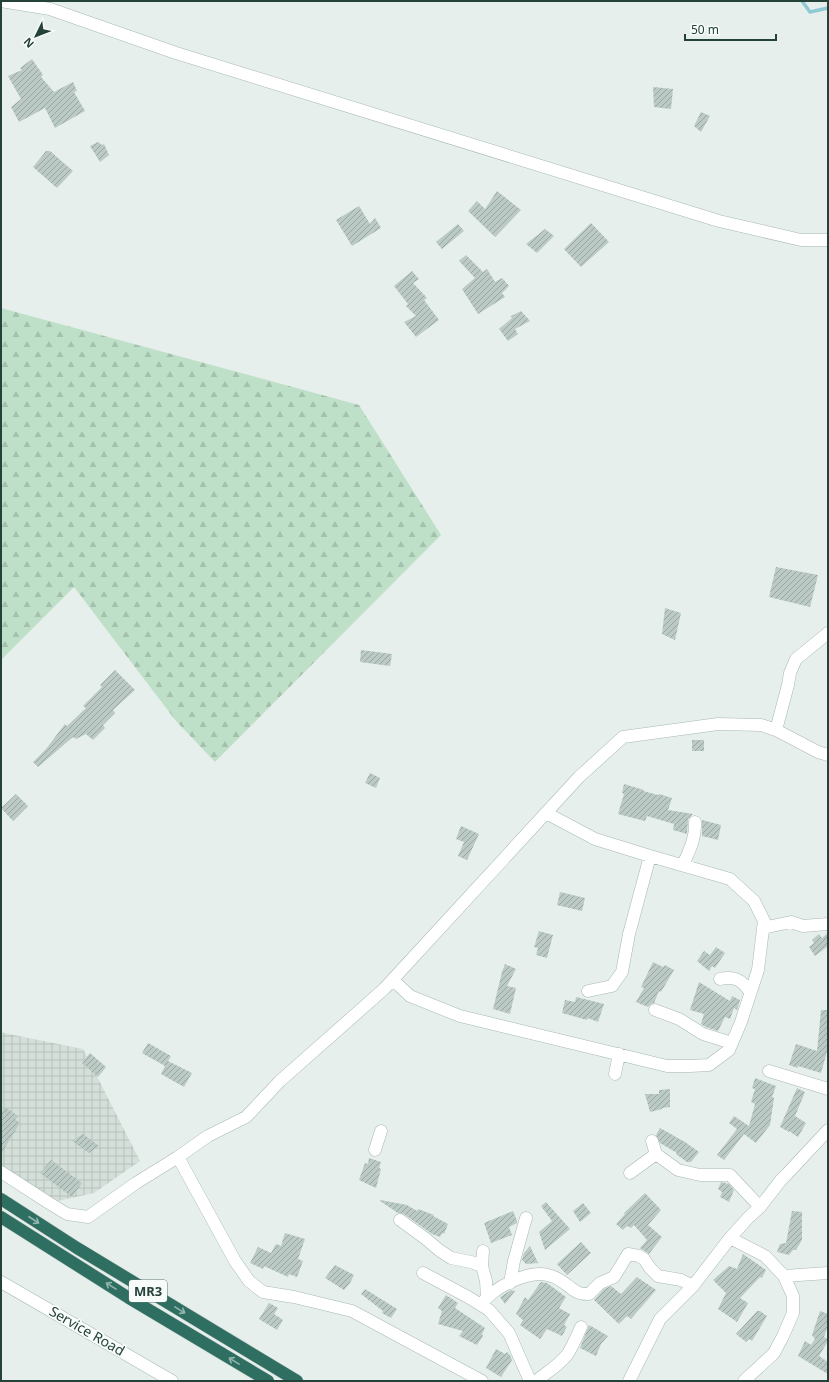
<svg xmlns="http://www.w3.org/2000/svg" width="829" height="1382" font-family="'Noto Sans',sans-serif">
	<defs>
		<pattern id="industrial-grid" width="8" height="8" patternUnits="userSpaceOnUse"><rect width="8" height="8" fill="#d4dfda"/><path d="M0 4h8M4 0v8" fill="none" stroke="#b6c1bc"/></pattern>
		<pattern id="forest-firs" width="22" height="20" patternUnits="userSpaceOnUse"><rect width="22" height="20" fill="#bfe0c8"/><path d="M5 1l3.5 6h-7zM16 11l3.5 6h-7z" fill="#a4c1ad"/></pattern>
		<pattern id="building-hatch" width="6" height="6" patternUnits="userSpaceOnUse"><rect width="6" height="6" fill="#bbcac4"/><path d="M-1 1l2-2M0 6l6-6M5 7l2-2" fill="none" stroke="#98a6a0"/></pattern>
	</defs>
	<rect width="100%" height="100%" fill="#e6efeb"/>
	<path fill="url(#industrial-grid)" d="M1,1032L9,1034L83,1049L140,1161L94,1193L49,1203L1,1172Z"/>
	<path fill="url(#forest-firs)" d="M1,308L359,405L441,535L215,762L176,721L74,587L1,660Z"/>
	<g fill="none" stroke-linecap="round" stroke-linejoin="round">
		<path stroke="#8ec9d4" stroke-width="3.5" d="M802,1L810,12L828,8"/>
	</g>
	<path fill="url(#building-hatch)" d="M32,59L43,75L41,77L54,92L73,82L77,91L74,92L85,111L55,128L45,108L19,122L11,107L21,99L8,76L22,70L20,68Z
		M653,87L673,89L671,109L654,107Z
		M701,112L710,116L701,132L694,126Z
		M98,142L102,145L104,144L109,155L100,162L90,146Z
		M46,151H50L73,171L57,188L33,167Z
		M497,191L521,210L495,237L468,211L477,201L485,209Z
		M359,206L370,224L375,218L381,228L352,246L336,220Z
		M591,223L609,242L581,267L564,249Z
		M458,224L464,231L442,249L436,242Z
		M545,229L554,236L537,253L526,244Z
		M466,255L483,272L487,269L495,282L502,278L509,286L502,293L505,297L478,314L462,289L475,278L459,261Z
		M412,271L419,279L413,283L427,298L424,300L439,320L416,337L404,322L416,316L406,306L408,304L394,286Z
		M521,311L530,321L515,329L518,334L508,341L499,329L512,318L511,316Z
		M776,567L818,575L810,607L769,597Z
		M665,608L681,613L675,640L662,634Z
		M361,650L392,654L390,666L360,662Z
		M115,670L135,690L113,710L115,713L103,725L105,728L93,740L86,734L76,739L73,737L38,767L33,762L46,749L65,724L67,726L86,708L83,706L102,687L100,685Z
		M692,740H704V751H692Z
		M370,773L380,778L376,788L365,783Z
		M624,784L644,790L643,791L658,795L659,794L672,798L668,810L693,814L688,819L687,834L673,830L674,824L647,816L645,821L618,814L624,794L622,793Z
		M16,794L28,806L13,821L1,808Z
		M702,820L721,825L718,840L702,836Z
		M461,826L479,834L467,860L458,856L464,842L456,839Z
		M560,892L585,898L582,911L557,905Z
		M539,931L553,935L547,958L536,955L538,948L534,947Z
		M828,933V946L815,956L809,947L814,943L812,940L819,934L822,938Z
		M716,947L725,953L715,968L712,966L709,971L697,961L704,951L710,955Z
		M653,962L663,967L665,965L674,970L661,992L659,991L654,1003L651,1004L648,1007L636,1002L644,988L641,987Z
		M505,964L516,969L507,986L516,988L510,1014L493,1009L502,972Z
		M699,982L730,1001L732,996L740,1000L737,1010L734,1008L730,1019L725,1017L718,1031L706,1027L701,1024L704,1014L690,1010Z
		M576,997L604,1004L598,1022L588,1018L587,1020L562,1013L565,1000L575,1002Z
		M821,1010H828V1048L821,1073L798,1066V1068L789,1065L796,1044L817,1051Z
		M148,1043L171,1056L168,1061L192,1073L184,1087L161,1074L165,1066L142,1053Z
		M90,1053L106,1067L98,1077L82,1063Z
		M755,1078L776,1086L772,1097L774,1098L770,1125L756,1143L744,1134L724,1160L717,1155L737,1129L729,1123L734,1116L749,1126L755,1104L751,1102L755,1089L752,1088Z
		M797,1088L805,1092L795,1116L806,1123L798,1137L789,1131V1132L780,1127Z
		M670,1089V1107L662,1108V1109L650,1112L645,1094H659V1090Z
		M5,1107L18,1116L15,1119L20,1123L1,1154V1113Z
		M660,1128L685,1142L699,1152L691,1162H687L676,1154L677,1153L660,1143L656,1135Z
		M83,1134L99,1146L89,1153L72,1141Z
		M369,1158L381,1162L379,1168L381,1169L376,1188L359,1180L365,1163L368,1164Z
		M51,1160L82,1183L72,1197L40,1173Z
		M721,1182L729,1184L734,1190L729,1202L720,1197L722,1192L718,1189Z
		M645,1193L661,1210L648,1225L662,1237L649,1254L640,1248L647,1240L634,1225L631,1228L627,1226L623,1230L616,1224L625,1214L624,1213Z
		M380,1200L407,1205L417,1211L418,1209L434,1215L433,1216L448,1224L444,1234L442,1233L440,1237L432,1234L404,1214L398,1213L380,1201Z
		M546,1202L570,1229L545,1250L539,1232L552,1221L541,1206Z
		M583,1203L591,1213L580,1222L573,1211Z
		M513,1211L517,1221V1223L509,1227L512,1235L491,1243L484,1223Z
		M792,1211L802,1212V1240L796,1250H793L789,1255L777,1252L780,1244L786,1243Z
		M285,1233L305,1239L298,1259L303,1261L297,1277L289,1274L288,1277L264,1266L263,1269L250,1263L258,1247L271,1253L276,1244L281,1246Z
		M581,1242L591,1253L567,1275L557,1264Z
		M530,1246L538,1263L526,1264L522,1260L524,1253Z
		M743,1254L766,1270L762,1278L760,1277L740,1298L748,1303L737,1322L718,1309L726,1293L713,1280L729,1266L737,1269Z
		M335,1265L354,1275L350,1283L344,1290L325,1278Z
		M637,1277L656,1290L631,1319L627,1316L619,1324L594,1300L604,1289L611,1286L621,1294Z
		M541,1282L547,1283L566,1297L559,1308L570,1314L564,1325L567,1327L562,1336L547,1329L540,1339L520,1325L523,1320L516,1314L525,1297L528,1300Z
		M365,1289L397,1309L391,1318L382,1313L383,1311L361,1294Z
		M511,1290L515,1291L505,1304L500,1297Z
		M446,1295L458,1303L455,1308L485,1328L482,1334L483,1336L477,1345L459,1336L463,1331L438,1324L442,1311L438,1308Z
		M269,1303L278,1308L274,1314L283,1320L277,1330L259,1319Z
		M757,1311H760L767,1316L752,1341L749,1339L746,1342L736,1334Z
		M820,1311L828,1314V1326L824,1337L828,1339V1341L819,1356L828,1362V1374L798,1356L805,1341L811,1345L815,1339L812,1335Z
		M589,1325L608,1336L601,1344L596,1356L580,1348Z
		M496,1349L505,1354L507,1352L510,1355L512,1360L501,1377L486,1368Z"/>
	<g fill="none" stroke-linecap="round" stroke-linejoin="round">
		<g stroke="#a8b8b2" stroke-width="13">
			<path id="minor" d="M1,1L50,9L176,53L719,221L801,240H828
				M776,730L788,685L790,673L796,659L828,633
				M683,865C689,851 696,838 695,822
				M763,928L791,922L803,926L828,924
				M720,979C735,976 742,980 750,992
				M393,980L410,996L460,1016L667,1066H690L709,1065L729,1050L741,1022L758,970L764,921L754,901L730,879L650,856L595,839L546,813
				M588,991L612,986L622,972L629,934L650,856
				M655,1010L679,1019L703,1034L732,1043
				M769,1071L828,1089
				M615,1074L619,1054
				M652,1141L656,1154
				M375,1150L381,1131
				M178,1157L208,1136L246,1117L280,1081L384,989L579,777L623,737L718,724L761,725L776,730L818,752L828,755
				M630,1173L656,1154L678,1170L700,1175H730L760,1207
				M400,1220L426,1239L439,1250L451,1258L471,1262L482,1266
				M730,1238L765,1256L784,1276L793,1296V1313L783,1336L774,1353L744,1381
				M483,1251L482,1266L486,1281L487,1297
				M423,1273L468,1297L489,1310L509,1333L530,1381
				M784,1276L828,1273
				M1,1282L172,1381
				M510,1283L514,1261L526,1218
				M481,1305C491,1288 531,1268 551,1276C562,1279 568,1287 577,1292C580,1294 585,1294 589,1294L600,1283L614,1277L628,1254L639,1256L644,1259L650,1268L658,1276L681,1280L693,1286
				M536,1381C546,1373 559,1365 567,1355C573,1346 577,1336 581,1327
				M629,1381L660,1319L693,1286L730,1238L748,1218L760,1207L781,1180L787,1174L828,1130"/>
		</g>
		<g stroke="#a8b8b2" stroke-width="13">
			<path id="tertiary" d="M1,1172L49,1203L67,1214L88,1217L136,1183L178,1157L235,1261L249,1281L263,1292L294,1297L352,1311L482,1381"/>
		</g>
		<g stroke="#c2cac8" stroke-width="13">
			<path id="motorway" d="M1,1199L77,1248L297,1381
				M1,1217L129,1298L268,1381"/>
		</g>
		<use href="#minor" stroke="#fff" stroke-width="12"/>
		<use href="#tertiary" stroke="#fff" stroke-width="12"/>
		<use href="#motorway" stroke="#2f6f62" stroke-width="12"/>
	</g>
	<defs><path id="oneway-shaft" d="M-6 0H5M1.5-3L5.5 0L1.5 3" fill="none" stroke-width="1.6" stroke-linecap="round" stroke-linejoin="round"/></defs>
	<g stroke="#93b5ae">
		<use href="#oneway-shaft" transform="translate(34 1220) rotate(33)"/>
		<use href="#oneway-shaft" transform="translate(111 1286) rotate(-148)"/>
		<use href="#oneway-shaft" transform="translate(180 1310) rotate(31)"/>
		<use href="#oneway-shaft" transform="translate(234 1361) rotate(-149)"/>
	</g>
	<g text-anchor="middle" stroke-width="3.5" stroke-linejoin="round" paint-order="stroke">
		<rect fill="#f7fbf9" stroke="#637a73" stroke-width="1" x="129" y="1280" width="38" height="22" rx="3"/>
		<g font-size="13" font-weight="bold" fill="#24423a">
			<text x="148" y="1296">MR3</text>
		</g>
		<g font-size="14" fill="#24423a" stroke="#f7fbf9">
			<text transform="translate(87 1331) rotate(30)" y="5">Service Road</text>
		</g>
	</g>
	<rect width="829" height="1382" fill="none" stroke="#24423a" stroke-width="4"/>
	<g transform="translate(36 36) rotate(227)" stroke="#f7fbf9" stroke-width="3" paint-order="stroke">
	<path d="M0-3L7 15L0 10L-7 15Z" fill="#24423a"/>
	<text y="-6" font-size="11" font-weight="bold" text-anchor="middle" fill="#24423a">N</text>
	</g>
	<path d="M685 34v6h91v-6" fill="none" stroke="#24423a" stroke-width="2"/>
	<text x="691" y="34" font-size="12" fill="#24423a" stroke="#f7fbf9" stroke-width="3" paint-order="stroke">50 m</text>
</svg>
